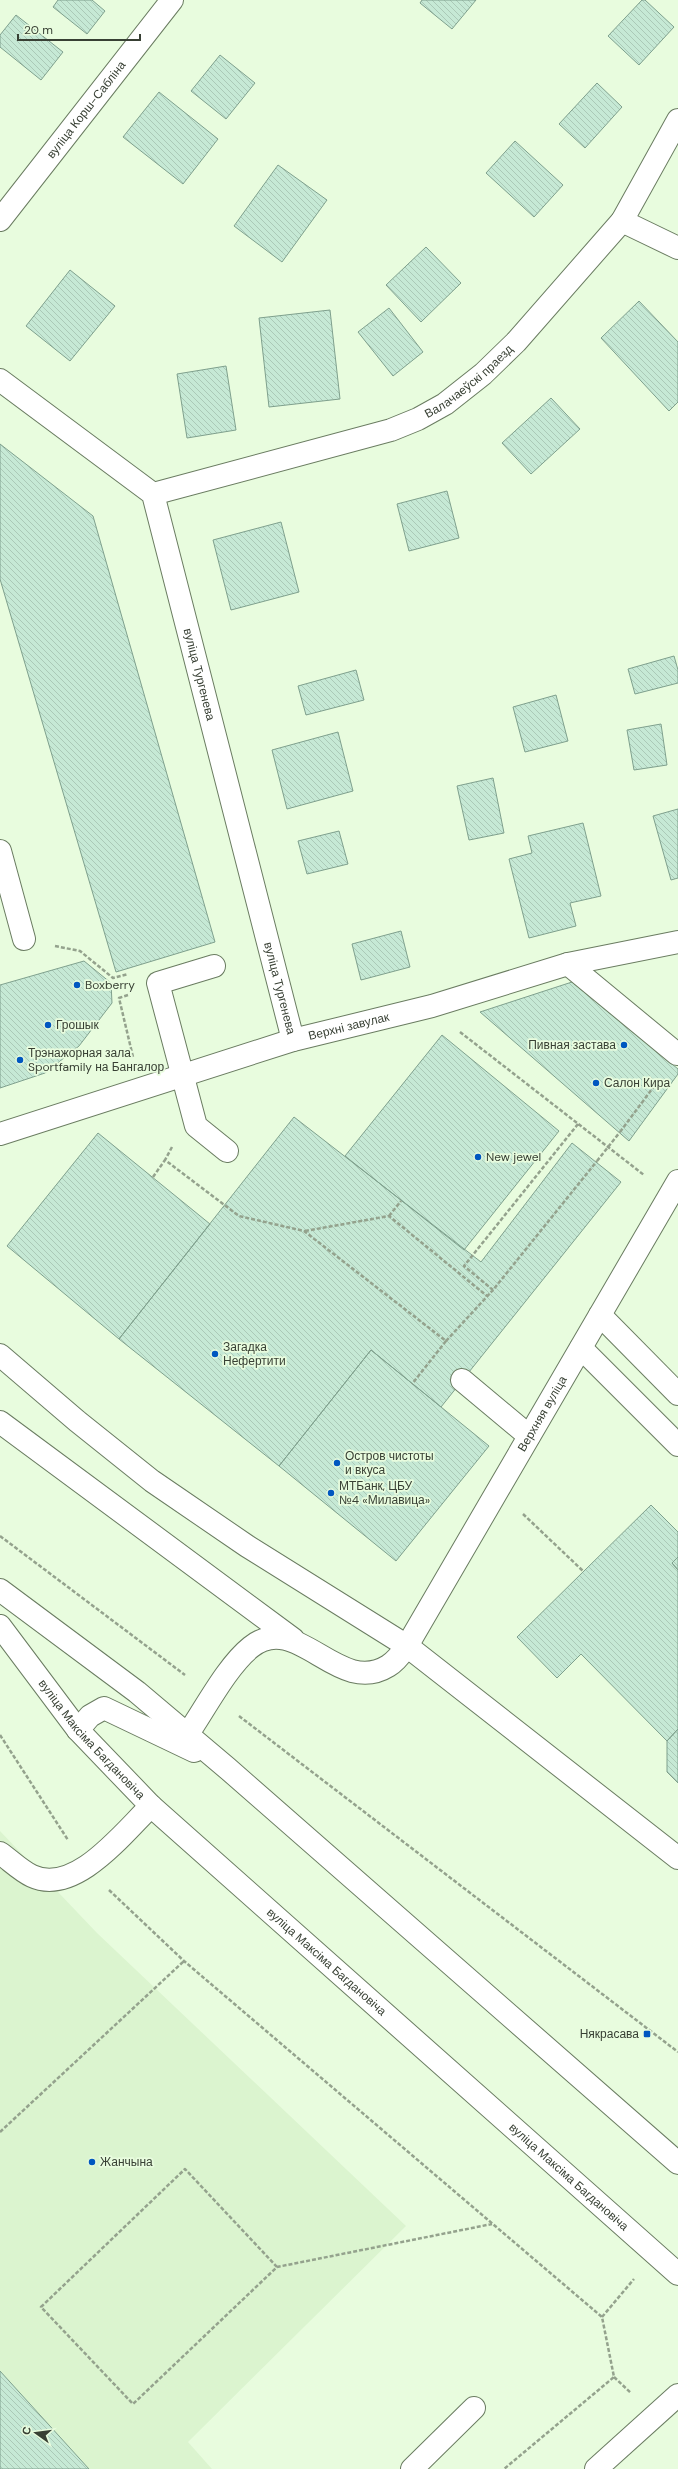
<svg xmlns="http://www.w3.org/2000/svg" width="678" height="2469" font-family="'DM Sans',sans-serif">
	<defs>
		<pattern id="building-back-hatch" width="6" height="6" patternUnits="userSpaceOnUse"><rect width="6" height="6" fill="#c6e9d5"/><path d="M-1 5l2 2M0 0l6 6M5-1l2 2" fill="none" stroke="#abc9b7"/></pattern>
	</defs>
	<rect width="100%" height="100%" fill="#e8fcde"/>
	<path fill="#dbf4cf" d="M0,1831L97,1933L406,2226L188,2442L212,2469H0Z"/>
	<path fill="url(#building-back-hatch)" stroke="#7fa08d" d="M58,0H92L105,11L87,34L53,7Z
		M422,0H476L452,29L420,3Z
		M642,0H645L674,27L639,65L608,36Z
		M16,15L63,52L41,80L0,47V35Z
		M220,55L255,83L226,119L191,91Z
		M597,83L622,107L585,148L559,124Z
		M159,92L218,139L183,184L123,137Z
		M515,141L563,185L534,217L486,173Z
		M278,165L327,200L282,262L234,226Z
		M426,247L461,283L421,322L386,285Z
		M70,270L115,306L70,361L26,326Z
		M639,301L678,342V402L669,411L601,338Z
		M389,308L423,352L393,376L358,332Z
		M330,310L340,399L269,407L259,318Z
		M226,366L236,430L187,438L177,374Z
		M551,398L580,429L531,474L502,443Z
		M0,444L93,516L215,942L116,972L0,579Z
		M447,491L459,538L409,551L397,504Z
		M281,522L299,592L231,610L213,540Z
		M674,656L678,670V683L635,694L628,669Z
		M356,670L364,700L306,715L298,686Z
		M556,695L568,741L525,752L513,707Z
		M661,724L667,765L634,770L627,730Z
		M338,732L353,791L287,809L272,750Z
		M493,778L504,833L469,840L457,786Z
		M678,809V878L671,880L653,816Z
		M583,823L601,896L570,903L576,926L529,938L509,859L532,853L528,836Z
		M339,831L348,864L307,874L298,841Z
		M401,931L410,967L361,980L352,944Z
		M84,961L111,983L112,1003L79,1046L45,1073L0,1088V985Z
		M572,982L678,1069V1074L629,1141L480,1012Z
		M442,1035L559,1131L464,1250L345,1156Z
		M294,1117L481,1262L572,1143L621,1182L441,1407L371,1350L279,1466L119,1339Z
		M98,1133L210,1224L119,1339L7,1246Z
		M371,1350L489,1446L396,1561L279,1466Z
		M651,1505L678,1532V1557L672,1563L678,1570V1729L667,1741L581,1654L557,1678L517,1637Z
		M678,1557V1570L672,1563Z
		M678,1729V1783L667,1772V1741Z
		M0,2371L89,2469H0Z"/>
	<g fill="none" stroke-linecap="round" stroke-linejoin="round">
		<g stroke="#6a7c61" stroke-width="24">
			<g id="minor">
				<path id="s1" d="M0,220L172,0"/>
				<path d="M622,221L678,248"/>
				<path id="s2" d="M0,380L153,494L293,1040"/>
				<path id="s3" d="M153,494L391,430L418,419L445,404L483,374L516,342L622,221L678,120"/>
				<path d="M0,851L24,939"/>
				<path d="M568,964L677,1054"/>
				<path d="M214,966L158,983L196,1126L227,1151"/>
				<path id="s4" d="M0,1134L293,1040L432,1006L568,964L678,942"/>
				<path d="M600,1315L678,1394"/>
				<path d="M581,1348L678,1445"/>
				<path d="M0,1355L77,1421L152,1481L247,1546L407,1646L678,1858"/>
				<path d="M462,1380L529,1436"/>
				<path d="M0,1422L293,1639"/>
				<path id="s5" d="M187,1735C205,1709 227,1666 251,1647C297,1610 338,1697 388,1666C395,1662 402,1653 407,1646L678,1181"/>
				<path d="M0,1853C10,1860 21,1871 32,1876C75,1896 123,1833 151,1806"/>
				<path d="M412,2469L474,2408"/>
			</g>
		</g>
		<g stroke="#6a7c61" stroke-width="24">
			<g id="major">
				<path d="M0,1590L137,1692L227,1768L678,2163"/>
				<path id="s6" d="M0,1626L78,1730L151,1806L678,2274"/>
				<path d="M78,1730L90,1716L104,1708L194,1751"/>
				<path d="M596,2469L678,2395"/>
			</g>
		</g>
		<path stroke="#94a28d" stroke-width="2.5" stroke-dasharray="4 2" stroke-linecap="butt" d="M55,946L80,951L113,978L128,974
			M128,995L119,998L133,1057
			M460,1032L644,1175
			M578,1124L464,1266L493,1290L597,1161
			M620,1132L658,1081
			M172,1147L165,1160L239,1216L304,1231L446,1341L412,1384
			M153,1177L165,1160
			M389,1216L401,1201
			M305,1231L389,1216L487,1296
			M446,1341L493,1290
			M523,1514L583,1571
			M0,1536L185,1675
			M239,1716L678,2052
			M0,1735L68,1840
			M109,1890L184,1961L602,2317L614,2377L504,2469
			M0,2132L184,1961
			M277,2267L185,2169L41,2307L133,2404L277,2267L492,2224
			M602,2317L634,2279
			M614,2377L631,2393"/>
		<use href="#minor" stroke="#fff" stroke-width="22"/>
		<use href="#major" stroke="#fff" stroke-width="22"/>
		<path stroke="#94a28d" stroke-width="2.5" stroke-dasharray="4 2" stroke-linecap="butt" d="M597,1161L620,1132"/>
	</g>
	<g fill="#0057c0" stroke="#e8fcde" stroke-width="1.5">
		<circle cx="77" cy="985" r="4"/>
		<circle cx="48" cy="1025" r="4"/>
		<circle cx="624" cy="1045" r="4"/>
		<circle cx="20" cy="1060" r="4"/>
		<circle cx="596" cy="1083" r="4"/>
		<circle cx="478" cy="1157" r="4"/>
		<circle cx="215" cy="1354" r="4"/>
		<circle cx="337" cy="1463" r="4"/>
		<circle cx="331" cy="1493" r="4"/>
		<rect x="643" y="2030" width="8" height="8" rx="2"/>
		<circle cx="92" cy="2162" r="4"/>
	</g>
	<g text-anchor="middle" stroke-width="3.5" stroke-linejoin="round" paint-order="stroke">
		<g font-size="12" fill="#384034" stroke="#e8fcde">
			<text dy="4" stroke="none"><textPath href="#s1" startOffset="140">вуліца Корш-Сабліна</textPath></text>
			<text dy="4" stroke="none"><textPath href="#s3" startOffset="339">Валачаеўскі праезд</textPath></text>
			<text dy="4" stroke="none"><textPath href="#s2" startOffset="377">вуліца Тургенева</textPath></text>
			<text dy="4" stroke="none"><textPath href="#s2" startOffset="701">вуліца Тургенева</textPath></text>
			<text dy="4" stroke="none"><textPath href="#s4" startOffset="365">Верхні завулак</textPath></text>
			<text dy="4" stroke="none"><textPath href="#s5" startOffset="554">Верхняя вуліца</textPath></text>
			<text dy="4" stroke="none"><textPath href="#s6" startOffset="146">вуліца Максіма Багдановіча</textPath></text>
			<text dy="4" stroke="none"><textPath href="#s6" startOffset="470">вуліца Максіма Багдановіча</textPath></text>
			<text dy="4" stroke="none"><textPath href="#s6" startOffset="794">вуліца Максіма Багдановіча</textPath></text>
		</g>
		<g font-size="12" fill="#384034" stroke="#e8fcde" text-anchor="start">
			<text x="85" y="989">Boxberry</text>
			<text x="56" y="1029">Грошык</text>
			<text x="616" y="1049" text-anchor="end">Пивная застава</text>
			<text x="28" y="1057">Трэнажорная зала<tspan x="28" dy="14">Sportfamily на Бангалор</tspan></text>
			<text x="604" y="1087">Салон Кира</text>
			<text x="486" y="1161">New jewel</text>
			<text x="223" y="1351">Загадка<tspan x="223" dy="14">Нефертити</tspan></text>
			<text x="345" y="1460">Остров чистоты<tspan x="345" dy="14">и вкуса</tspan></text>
			<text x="339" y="1490">МТБанк, ЦБУ<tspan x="339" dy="14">№4 «Милавица»</tspan></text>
			<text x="639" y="2038" text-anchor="end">Някрасава</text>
			<text x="100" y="2166">Жанчына</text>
		</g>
	</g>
	<g transform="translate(36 2433) rotate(284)" stroke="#e8fcde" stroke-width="3" paint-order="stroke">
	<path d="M0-3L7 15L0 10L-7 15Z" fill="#384034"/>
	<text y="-6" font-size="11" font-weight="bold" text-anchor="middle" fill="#384034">С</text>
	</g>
	<path d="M18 34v6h122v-6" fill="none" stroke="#384034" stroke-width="2"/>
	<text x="24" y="34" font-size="12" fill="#384034" stroke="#e8fcde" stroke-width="3" paint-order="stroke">20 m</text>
</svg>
